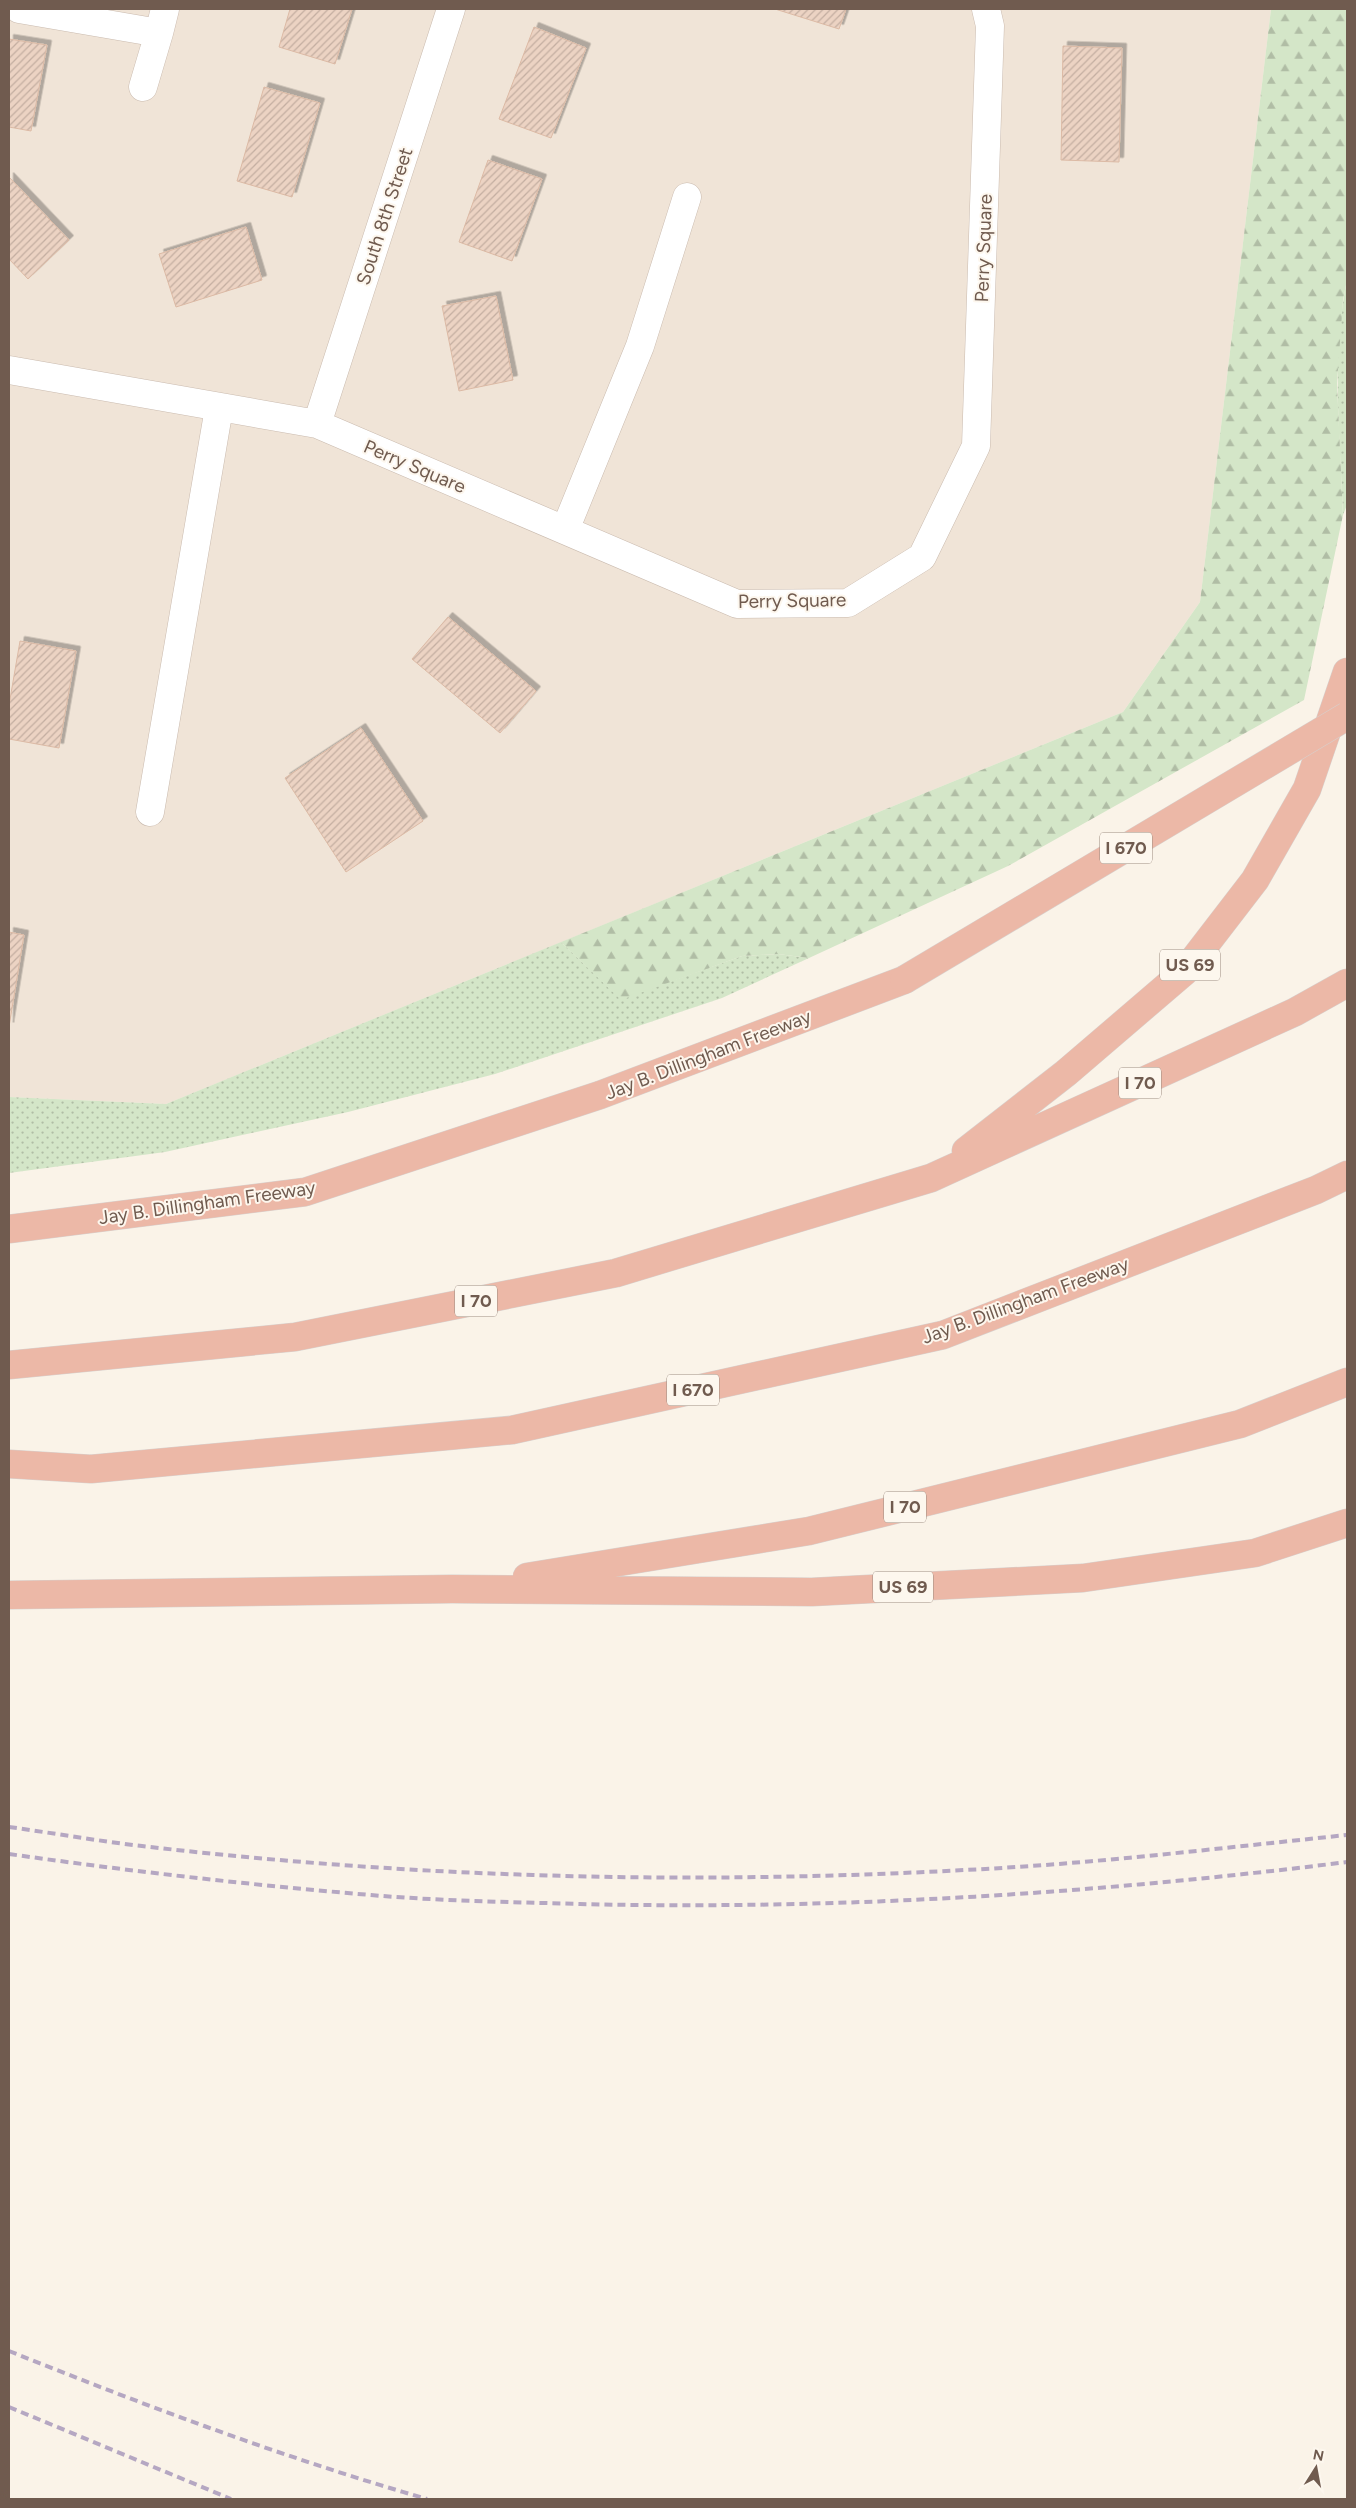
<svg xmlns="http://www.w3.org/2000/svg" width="1356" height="2508" font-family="Figtree,sans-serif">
	<defs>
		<pattern id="grass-dots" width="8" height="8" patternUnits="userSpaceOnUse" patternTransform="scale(1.25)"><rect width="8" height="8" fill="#d4e6c8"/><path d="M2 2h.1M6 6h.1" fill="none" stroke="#b0bda5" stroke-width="1.8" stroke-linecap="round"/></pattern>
		<pattern id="forest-firs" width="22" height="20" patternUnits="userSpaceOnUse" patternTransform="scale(1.25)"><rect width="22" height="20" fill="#d4e6c8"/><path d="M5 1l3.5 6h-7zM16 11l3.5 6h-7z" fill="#b0bda5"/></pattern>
		<pattern id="building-hatch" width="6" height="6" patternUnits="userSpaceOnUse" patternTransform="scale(1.25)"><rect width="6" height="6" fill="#ecd3c3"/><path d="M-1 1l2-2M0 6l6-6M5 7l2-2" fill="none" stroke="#c4aea1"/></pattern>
		<filter id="shadow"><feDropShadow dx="4.5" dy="-4.5" stdDeviation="0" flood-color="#0004"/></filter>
	</defs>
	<rect width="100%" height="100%" fill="#faf3e8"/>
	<path fill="#f0e4d7" d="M9,9H1271L1200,602L1123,712L166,1104L9,1097Z"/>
	<path fill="url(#grass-dots)" d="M1347,280V505L1343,515C1340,437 1331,356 1347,280Z
		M561,942L621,999L742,956L778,954L809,958L722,998L495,1074L348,1112L165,1152L9,1173V1097L166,1104Z"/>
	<path fill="url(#forest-firs)" d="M1271,9H1347V280L1343,300L1337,383L1343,515L1304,700L1008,866L809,958L778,954L742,956L621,1000L561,942L1123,712L1200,602Z"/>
	<path fill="url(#building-hatch)" stroke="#dcbaa5" filter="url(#shadow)" d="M290,9H352L335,64L279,47Z
		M775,9H846L839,29Z
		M534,27L586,48L551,138L499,119Z
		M9,39L47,45L31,131L9,127Z
		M1063,46L1122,48L1119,162L1061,160Z
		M264,87L320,103L292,197L237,181Z
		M488,160L542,179L512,261L459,242Z
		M9,177L69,240L28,279L9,259Z
		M246,227L262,280L176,307L159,254Z
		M496,296L513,380L459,391L442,306Z
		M448,617L536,691L500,733L412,659Z
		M20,641L76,651L59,748L9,739V705Z
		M361,728L423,821L346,872L285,778Z
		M9,932L24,935L9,1027Z"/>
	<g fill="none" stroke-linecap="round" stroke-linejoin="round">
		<g stroke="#cabbaf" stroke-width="29">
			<path id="minor" d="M19,9L159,33L143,87
				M159,33L165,9
				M9,370L317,424L737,604L848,603L922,557L976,446L990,26L986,9
				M317,424L451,9
				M565,530L640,346L687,197
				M150,812L219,408"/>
		</g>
		<g stroke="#d7d1ce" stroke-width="29">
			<path id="highway" d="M966,1151L1066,1073L1185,971L1255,880L1307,789L1347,672
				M9,1229L305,1192L600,1095L904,980
				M9,1365L295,1337L616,1273L931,1178L1295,1012L1347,983
				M9,1464L91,1469L512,1430L943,1335L1316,1190L1347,1175
				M527,1577L809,1531L1240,1424L1347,1382
				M9,1595L452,1589L812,1592L1083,1578L1255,1553L1347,1523"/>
		</g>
		<use href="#minor" stroke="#fff" stroke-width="28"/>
		<use href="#highway" stroke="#ecb8a7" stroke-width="28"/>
		<path stroke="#b5a7c2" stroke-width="4" stroke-dasharray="8 5" stroke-linecap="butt" d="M9,1827C53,1833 98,1841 142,1846C414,1878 691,1885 964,1870C1092,1864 1220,1848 1347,1835
			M9,1854C129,1871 250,1885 371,1895C440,1901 510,1902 580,1904C837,1910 1092,1894 1347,1862
			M9,2351C146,2406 285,2458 427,2499
			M9,2407L231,2499"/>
		<g stroke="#d7d1ce" stroke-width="29" stroke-linecap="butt">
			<path id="highway-bridge" d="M904,980L1347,716"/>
		</g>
		<use href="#highway-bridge" stroke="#ecb8a7" stroke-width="28"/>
	</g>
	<g text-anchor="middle" stroke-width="4" stroke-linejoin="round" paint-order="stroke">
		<g fill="#fdf7ee" stroke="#9a8a7f" stroke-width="1">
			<rect x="1100" y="832.5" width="52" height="31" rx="4"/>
			<rect x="1160" y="949.5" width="60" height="31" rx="4"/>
			<rect x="1119" y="1067.5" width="42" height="31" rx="4"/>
			<rect x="455" y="1285.5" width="42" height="31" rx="4"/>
			<rect x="667" y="1374.5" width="52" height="31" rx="4"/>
			<rect x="884" y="1491.5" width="42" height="31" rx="4"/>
			<rect x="873" y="1571.5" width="60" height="31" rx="4"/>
		</g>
		<g font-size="18" font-weight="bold" fill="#705b4f">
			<text x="1126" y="854">I 670</text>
			<text x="1190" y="971">US 69</text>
			<text x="1140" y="1089">I 70</text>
			<text x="476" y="1307">I 70</text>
			<text x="693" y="1396">I 670</text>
			<text x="905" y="1513">I 70</text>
			<text x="903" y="1593">US 69</text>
		</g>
		<g font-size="19" fill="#705b4f" stroke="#fdf7ee">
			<text transform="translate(384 216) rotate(-72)" y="7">South 8th Street</text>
			<text transform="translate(983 248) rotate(-88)" y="7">Perry Square</text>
			<text transform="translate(415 466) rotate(23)" y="7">Perry Square</text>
			<text transform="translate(792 600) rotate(-1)" y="7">Perry Square</text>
			<text transform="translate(708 1054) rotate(-21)" y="7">Jay B. Dillingham Freeway</text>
			<text transform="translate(207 1202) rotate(-8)" y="7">Jay B. Dillingham Freeway</text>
			<text transform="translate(1025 1300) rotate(-20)" y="7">Jay B. Dillingham Freeway</text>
		</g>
	</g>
	<rect width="1356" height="2508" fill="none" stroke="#705b4f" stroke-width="20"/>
	<g transform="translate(1316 2468) rotate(11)" stroke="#fdf7ee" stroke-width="4" paint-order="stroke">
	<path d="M0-4L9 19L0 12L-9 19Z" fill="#705b4f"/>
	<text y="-8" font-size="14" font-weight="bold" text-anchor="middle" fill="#705b4f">N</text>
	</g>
</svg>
